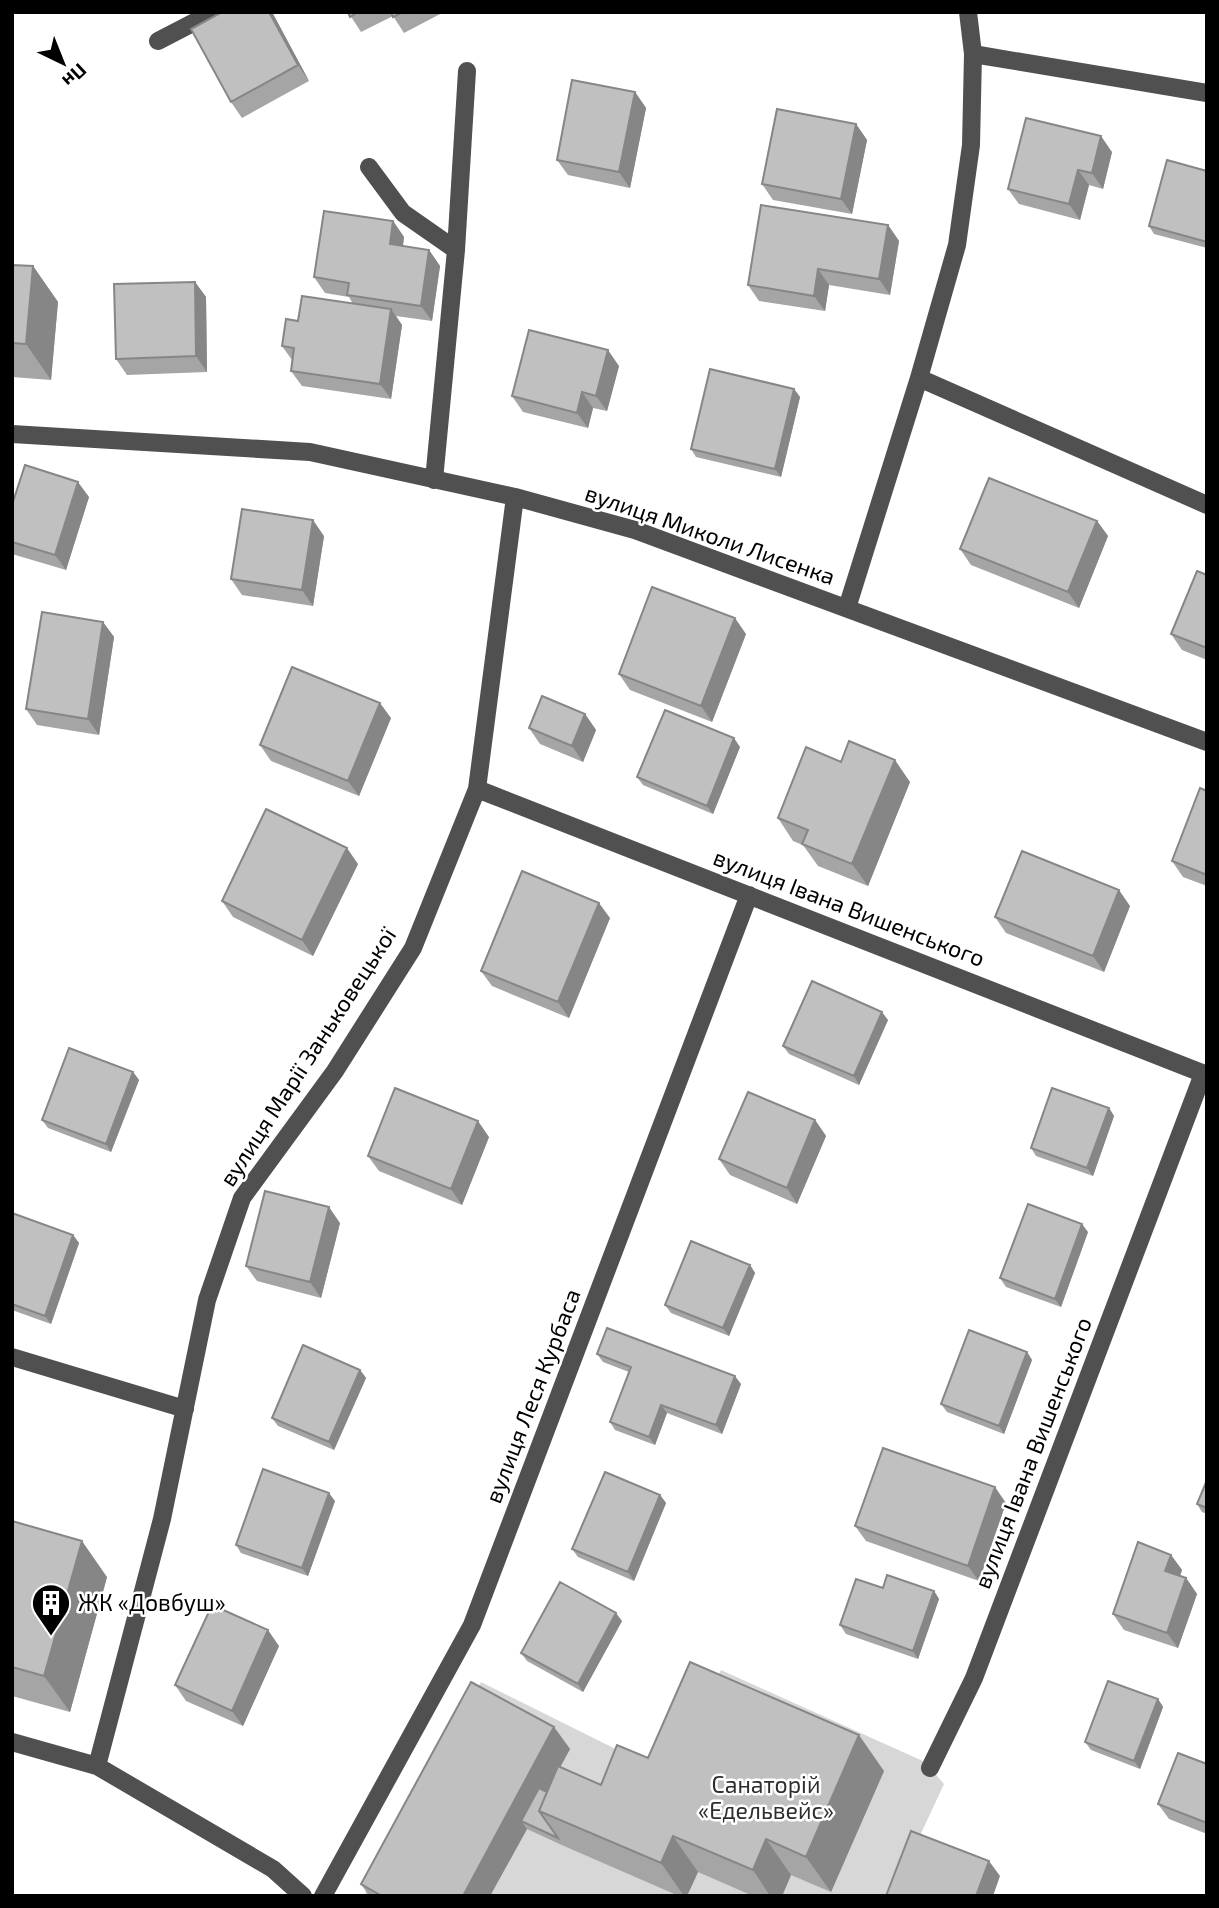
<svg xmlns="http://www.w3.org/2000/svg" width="1219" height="1908" font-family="'Exo 2',sans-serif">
	<rect width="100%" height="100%" fill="#fff"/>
	<path fill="#d7d7d7" d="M721,1670L925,1762L944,1784L892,1896H364L481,1682L668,1775Z"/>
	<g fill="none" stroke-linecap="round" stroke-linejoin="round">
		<path stroke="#505050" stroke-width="18" d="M158,41L214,12
			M973,54L1207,93
			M369,167L403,213L456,250
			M919,378L1207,505
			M12,434L310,452L515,497L635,530L1207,742
			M434,480L456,250L467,71
			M847,608L919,378L957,245L971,145L973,54L968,12
			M477,789L1207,1075
			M12,1357L185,1409
			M12,1742L97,1766L273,1869L303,1896
			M97,1766L162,1519L207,1300L242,1198L335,1071L413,948L477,789L515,497
			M930,1768L974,1678L1203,1074
			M323,1896L472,1625L749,895"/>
	</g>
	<path fill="#a5a5a5" d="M222,12H272L309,81L242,118L231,102Z
		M348,12H444L404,33L393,16L361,32Z
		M635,92L646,108L630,188L568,175L557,160Z
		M856,124L867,140L852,214L773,200L762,184Z
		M1112,152L1103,189L1089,185L1080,220L1019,204L1008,189Z
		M1207,171V248L1154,234L1149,226Z
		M393,221L404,237L403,246L429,250L440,266L432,321L396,316L402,325L391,399L302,386L291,371L292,360L282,346L298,321L353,304L349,297L325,293L314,277Z
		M888,225L899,241L890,295L829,285L825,311L759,301L748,285Z
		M12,265L33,266L58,302L51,380L12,377Z
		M195,282L206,297L207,372L127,375L116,359Z
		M619,366L607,411L593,408L588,428L523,412L512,396Z
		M794,389L800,397L781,477L696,457L691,449Z
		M89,497L66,570L12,554V505Z
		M1097,521L1108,536L1079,608L971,565L960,549Z
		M324,536L313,606L242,595L231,579Z
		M1207,575V660L1182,650L1171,634Z
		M103,622L114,637L99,735L37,725L26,709Z
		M746,634L712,722L630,690L619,674Z
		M585,714L596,730L583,762L540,744L529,728Z
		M391,718L359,796L271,761L260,745Z
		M740,747L713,814L643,785L637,777Z
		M841,762L910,782L868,886L818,866L803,845L793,841L778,818Z
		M1207,791V886L1183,877L1172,861Z
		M358,864L313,956L233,917L222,901Z
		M1130,906L1104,972L1006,933L995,917Z
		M610,918L569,1018L492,986L481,971Z
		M888,1020L859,1085L789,1054L783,1046Z
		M133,1072L139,1080L111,1152L48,1128L42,1120Z
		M1109,1108L1114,1116L1093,1176L1036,1156L1031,1148Z
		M815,1120L826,1136L797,1204L730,1175L719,1159Z
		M489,1137L462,1205L379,1171L368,1156Z
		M12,1213L73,1235L79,1243L51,1324L12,1310Z
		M340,1223L321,1298L257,1281L246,1266Z
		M1088,1232L1061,1307L1006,1287L1000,1278Z
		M750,1265L755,1273L729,1336L671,1313L665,1305Z
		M1027,1352L1032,1360L1004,1434L947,1412L941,1404Z
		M597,1354L741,1384L722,1434L667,1413L655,1445L615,1430L610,1422L629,1372L603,1362Z
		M360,1370L366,1378L334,1450L278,1426L272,1418Z
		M1207,1480V1514L1202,1512L1197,1504Z
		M660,1495L666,1503L634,1581L578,1557L572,1549Z
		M335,1501L308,1576L241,1553L236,1545Z
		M1006,1503L979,1581L866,1541L855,1526Z
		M12,1521L107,1577L70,1712L12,1696Z
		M1171,1555L1182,1570L1180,1576L1186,1578L1197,1594L1178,1648L1124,1630L1113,1614Z
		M883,1588L934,1591L939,1599L918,1659L846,1634L840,1625Z
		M622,1621L583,1692L527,1661L521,1653Z
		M279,1646L243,1726L186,1701L175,1685Z
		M1158,1699L1163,1707L1140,1769L1091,1750L1085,1742Z
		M554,1727L570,1749L560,1767L601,1785L648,1758L884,1771L831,1892L791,1875L782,1896H753L698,1872L687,1896H679L564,1846L527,1829L490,1896H369L361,1884Z
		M1207,1764V1834L1169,1819L1158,1804Z"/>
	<path fill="#868686" d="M269,12H272L309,81L298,65Z
		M635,92L646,108L630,188L619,172Z
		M856,124L867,140L852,214L841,199Z
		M1101,136L1112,152L1103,189L1092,173Z
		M1078,170L1089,185L1080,220L1069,204Z
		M393,221L404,237L401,259L390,244Z
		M888,225L899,241L890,295L879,279Z
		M429,250L440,266L432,321L421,306Z
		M33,266L58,302L51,380L26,344Z
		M818,269L829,285L825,311L814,296Z
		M195,282L206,297L207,372L196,356Z
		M391,309L402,325L391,399L380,384Z
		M608,350L619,366L607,411L596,396Z
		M794,389L800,397L781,477L775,469Z
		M582,392L593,408L588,428L577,413Z
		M78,482L89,497L66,570L55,555Z
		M313,520L324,536L313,606L302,590Z
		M1097,521L1108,536L1079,608L1068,592Z
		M735,618L746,634L712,722L701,706Z
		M103,622L114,637L99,735L88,719Z
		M380,703L391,718L359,796L348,781Z
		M585,714L596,730L583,762L572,746Z
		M734,738L740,747L713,814L707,806Z
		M895,760L910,782L868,886L852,864Z
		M347,848L358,864L313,956L302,940Z
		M1119,890L1130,906L1104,972L1093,956Z
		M599,903L610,918L569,1018L558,1002Z
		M882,1012L888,1020L859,1085L854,1076Z
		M133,1072L139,1080L111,1152L106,1144Z
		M1109,1108L1114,1116L1093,1176L1087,1168Z
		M815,1120L826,1136L797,1204L787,1188Z
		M478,1121L489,1137L462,1205L451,1189Z
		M329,1207L340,1223L321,1298L310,1282Z
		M1082,1224L1088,1232L1061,1307L1055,1299Z
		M73,1235L79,1243L51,1324L45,1316Z
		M750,1265L755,1273L729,1336L723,1328Z
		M1027,1352L1032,1360L1004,1434L999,1426Z
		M360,1370L366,1378L334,1450L329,1442Z
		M735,1376L741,1384L722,1434L716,1425Z
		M661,1405L667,1413L655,1445L649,1437Z
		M995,1487L1006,1503L979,1581L968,1566Z
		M329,1493L335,1501L308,1576L302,1568Z
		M660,1495L666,1503L634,1581L628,1572Z
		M82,1541L107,1577L70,1712L44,1676Z
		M1171,1555L1182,1570L1176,1587L1165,1571Z
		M1186,1578L1197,1594L1178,1648L1167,1633Z
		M934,1591L939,1599L918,1659L913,1651Z
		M616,1613L622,1621L583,1692L578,1684Z
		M268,1630L279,1646L243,1726L232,1711Z
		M1158,1699L1163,1707L1140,1769L1134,1761Z
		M554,1727L570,1749L529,1825L521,1821L527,1829L490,1896H463Z
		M859,1735L884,1771L831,1892L806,1857Z
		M673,1836L698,1872L687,1896H684L661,1863Z
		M766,1839L791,1875L782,1896H770L753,1870Z
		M989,1861L1000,1876L993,1896H976Z"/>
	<path fill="#c0c0c0" stroke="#868686" stroke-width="2" d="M222,12H269L298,65L231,102L191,29Z
		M348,12H358L350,17Z
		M391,12H403L393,17Z
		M572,80L635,92L619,172L557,160Z
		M777,109L856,124L841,199L762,184Z
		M1026,118L1101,136L1092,173L1078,170L1069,204L1008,189Z
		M1167,160L1207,171V242L1149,226Z
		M761,205L888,225L879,279L818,269L814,296L748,285Z
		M324,211L393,221L390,244L429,250L421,306L347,295L349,283L314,277Z
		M12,265L33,266L26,344L12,343Z
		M195,282L196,356L116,359L114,284Z
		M302,296L391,309L380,384L291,371L294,348L282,346L286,319L298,321Z
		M529,330L608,350L596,396L582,392L577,413L512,396Z
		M710,369L794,389L775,469L691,449Z
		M25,465L78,482L55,555L12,542V505Z
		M989,478L1097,521L1068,592L960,549Z
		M242,509L313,520L302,590L231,579Z
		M1197,571L1207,575V648L1171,634Z
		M652,587L735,618L701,706L619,674Z
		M42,612L103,622L88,719L26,709Z
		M292,667L380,703L348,781L260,745Z
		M542,696L585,714L572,746L529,728Z
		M665,710L734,738L707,806L637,777Z
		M849,741L895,760L852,864L802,844L808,830L778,818L806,747L841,762Z
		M1200,788L1207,791V875L1172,861Z
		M266,809L347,848L302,940L222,901Z
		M1022,851L1119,890L1093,956L995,917Z
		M522,871L599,903L558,1002L481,971Z
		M812,981L882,1012L854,1076L783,1046Z
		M69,1048L133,1072L106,1144L42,1120Z
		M395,1088L478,1121L451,1189L368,1156Z
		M1052,1088L1109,1108L1087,1168L1031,1148Z
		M748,1092L815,1120L787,1188L719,1159Z
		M265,1191L329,1207L310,1282L246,1266Z
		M1028,1204L1082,1224L1055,1299L1000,1278Z
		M12,1213L73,1235L45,1316L12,1304Z
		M691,1241L750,1265L723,1328L665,1305Z
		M607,1328L735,1376L716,1425L661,1405L649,1437L610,1422L631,1367L597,1354Z
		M969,1330L1027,1352L999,1426L941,1404Z
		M303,1345L360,1370L329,1442L272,1418Z
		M883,1448L995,1487L968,1566L855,1526Z
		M263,1469L329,1493L302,1568L236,1545Z
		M605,1472L660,1495L628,1572L572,1549Z
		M1207,1480V1508L1197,1504Z
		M12,1521L82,1541L44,1676L12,1667Z
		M1138,1542L1171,1555L1165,1571L1186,1578L1167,1633L1113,1614Z
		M887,1575L934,1591L913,1651L840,1625L856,1579L883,1588Z
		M560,1582L616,1613L578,1684L521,1653Z
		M212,1605L268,1630L232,1711L175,1685Z
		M690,1662L859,1735L806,1857L766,1839L753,1870L673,1836L661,1863L539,1811L558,1766L601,1785L617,1745L648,1758Z
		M1108,1681L1158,1699L1134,1761L1085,1742Z
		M471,1682L554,1727L463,1896H382L361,1884Z
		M1178,1753L1207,1764V1823L1158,1804Z
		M539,1788L547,1792L539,1811L558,1838L521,1821Z
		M911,1831L989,1861L976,1896H886Z"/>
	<defs>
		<g id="building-pin" transform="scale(2.0125)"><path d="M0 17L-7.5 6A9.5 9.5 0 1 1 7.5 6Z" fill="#000" stroke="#fff"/><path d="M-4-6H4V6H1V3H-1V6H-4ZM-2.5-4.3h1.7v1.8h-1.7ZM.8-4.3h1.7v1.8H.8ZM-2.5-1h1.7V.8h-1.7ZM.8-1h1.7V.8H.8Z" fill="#fff"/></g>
	</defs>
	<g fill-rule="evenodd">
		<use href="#building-pin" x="51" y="1603"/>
	</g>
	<g text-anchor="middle" stroke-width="5" stroke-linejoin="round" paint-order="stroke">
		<g font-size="23" fill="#000" stroke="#fff">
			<text transform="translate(710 535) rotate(19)" y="8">вулиця Миколи Лисенка</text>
			<text transform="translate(849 908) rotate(21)" y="8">вулиця Івана Вишенського</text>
			<text transform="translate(308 1057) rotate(-57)" y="8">вулиця Марії Заньковецької</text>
			<text transform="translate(533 1396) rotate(-69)" y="8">вулиця Леся Курбаса</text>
			<text transform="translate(1033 1453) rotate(-69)" y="8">вулиця Івана Вишенського</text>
		</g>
		<g font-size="23" fill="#000" stroke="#fff" text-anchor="start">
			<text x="78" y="1611">ЖК «Довбуш»</text>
		</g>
		<g font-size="23" fill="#2e2e2e" stroke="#fff">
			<text x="766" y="1793">Санаторій<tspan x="766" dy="26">«Едельвейс»</tspan></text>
		</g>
	</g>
	<rect width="1219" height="1908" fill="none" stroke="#000000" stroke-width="28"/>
	<g transform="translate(63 63) rotate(137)" stroke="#ffffff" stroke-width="5" paint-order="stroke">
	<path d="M0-5L12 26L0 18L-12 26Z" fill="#000000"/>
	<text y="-10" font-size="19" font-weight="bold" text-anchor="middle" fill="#000000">Пн</text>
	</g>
</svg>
